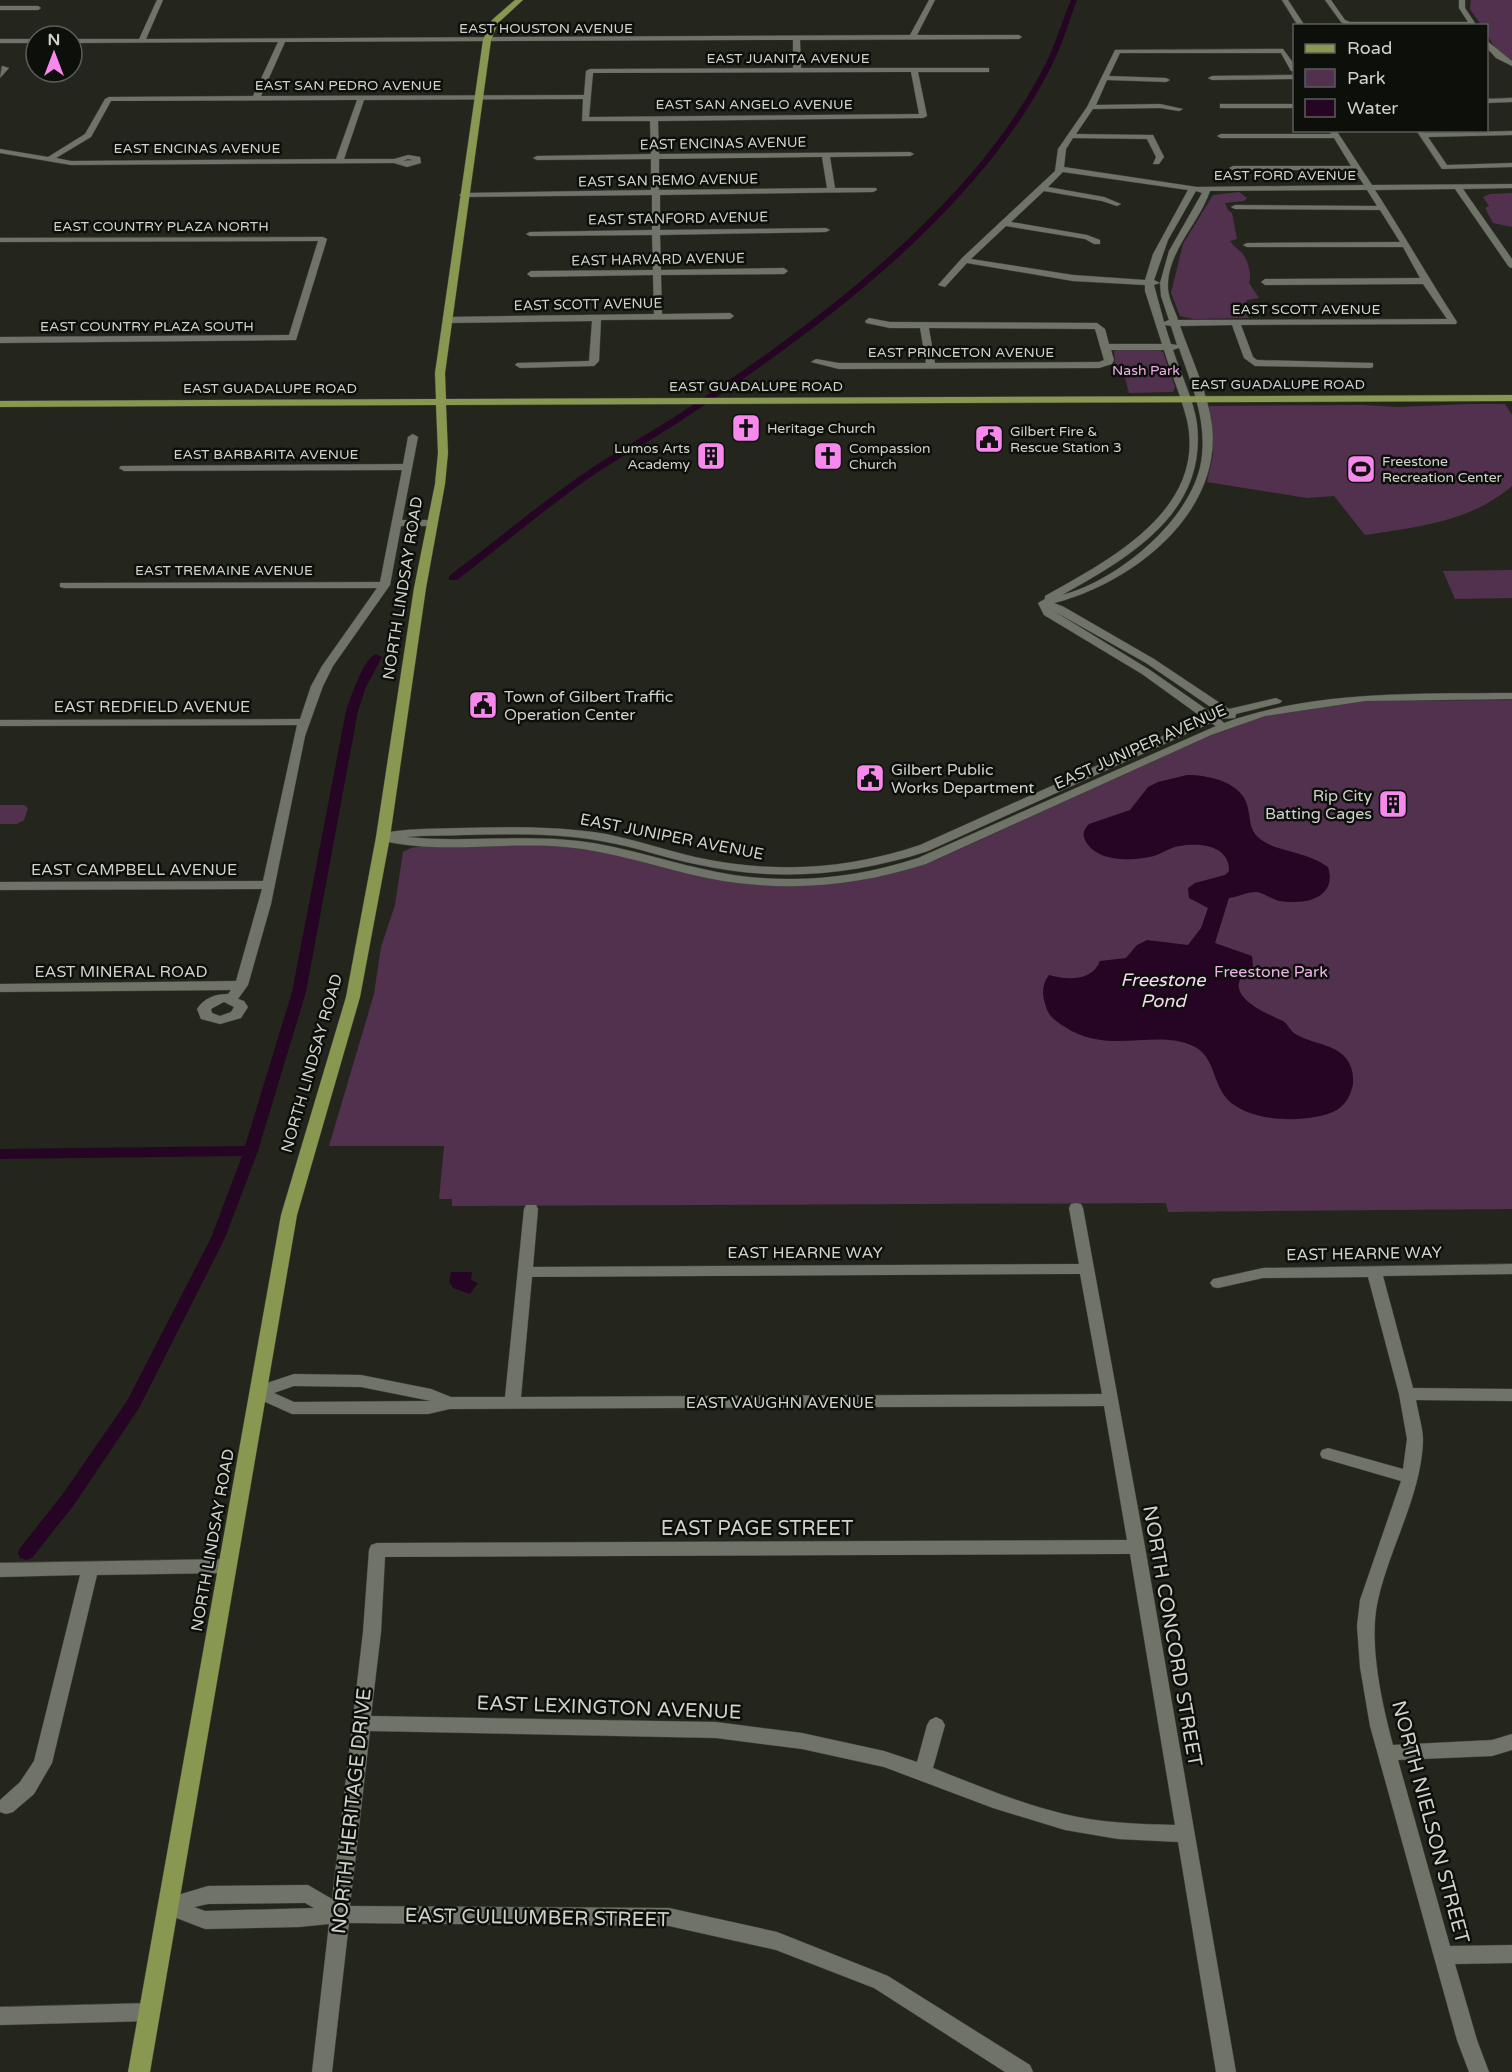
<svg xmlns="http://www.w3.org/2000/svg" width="1512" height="2072" font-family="'Varela Round',sans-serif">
	<rect width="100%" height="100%" fill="#24261d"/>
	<path fill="#52314f" d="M1471,0H1512V61C1499,53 1487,41 1486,26L1481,25L1470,9Z
		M1239,192L1247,198L1244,201L1225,203L1228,210L1232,213L1237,239L1230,241C1234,247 1237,248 1241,252C1248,259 1252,274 1249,283L1259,298L1247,300L1244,310L1249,318L1193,319L1180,316L1171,293L1183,244L1213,195Z
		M1512,193V227L1493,223L1485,208L1489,206L1483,197L1490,194Z
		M1117,350H1158L1163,352L1175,387L1173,392L1129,393L1123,370L1112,365L1115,362L1114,351Z
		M1470,404H1505L1512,415V486C1470,522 1417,527 1365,535L1334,496L1307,498L1207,482L1213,455L1208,407L1211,406L1364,405L1398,407Z
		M1512,570V598L1455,599L1443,571Z
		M1512,700V1209L1168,1212L1166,1203L452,1206V1199H439L444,1146H329L374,994L381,947L395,905L403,852L411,848C430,844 450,846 470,846C520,845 570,843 619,855C656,863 692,877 729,882C800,890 868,883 936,860L1209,736L1261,717L1291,710L1363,701Z
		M0,805H24L28,808L24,820L17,824H0Z"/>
	<path fill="#260524" d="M1187,775C1209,775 1243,782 1248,808C1251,822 1249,832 1263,841C1282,853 1305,851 1328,867C1338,899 1303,905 1279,901C1271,899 1264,893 1257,892C1248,891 1238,897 1229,898L1215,943L1252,956L1253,966C1216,991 1260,1011 1281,1020C1287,1022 1289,1029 1294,1033C1308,1043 1330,1043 1343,1055C1351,1062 1354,1074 1353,1084C1351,1095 1346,1104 1337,1110C1309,1125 1237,1124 1221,1090C1212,1074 1212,1055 1193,1046C1155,1028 1109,1056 1065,1027C1055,1021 1048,1016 1045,1004C1042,993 1042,984 1049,975C1066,980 1092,982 1100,961L1126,958L1137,945L1147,940L1188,945L1201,928L1208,908L1189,898L1188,888L1195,883L1225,875L1229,871C1230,846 1201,842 1180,846C1171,847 1163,853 1154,856C1134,861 1096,863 1085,840C1082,834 1084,829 1089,824L1130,810L1148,787L1158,782Z
		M451,1272H472L471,1280L478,1283L470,1294L453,1288L449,1282Z"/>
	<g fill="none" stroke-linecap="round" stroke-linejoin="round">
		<path fill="#260524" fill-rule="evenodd" d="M1071,0H1077C1069,21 1063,43 1053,63C981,210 819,330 685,418C654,439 620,457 589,478C544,510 501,546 457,580H449V576C494,542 537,506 583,474C614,452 647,435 679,414C811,327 974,208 1046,63C1056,43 1062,21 1071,0Z
			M376,654L382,657L366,687L358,711L306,992L258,1151L225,1238L139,1408L74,1505L32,1558L26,1560L20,1558L18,1553L20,1548L62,1495L127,1401L211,1238L242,1156L0,1159V1149L245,1146L292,992L346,711C351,697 363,659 376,654Z"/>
		<g stroke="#40423a" stroke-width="1">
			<path id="minor" d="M157,0H163L146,39L910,35L929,0H935L917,35H1019L1022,37L1019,39L800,40L801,68H989V72H918L927,116L923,118L658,121L659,154L910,152L914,154L910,156L830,157L835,188H876L877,190L873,192L660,195V230L826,228L830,230L826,232L660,235L661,270L784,268L788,271L784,274L661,275L662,314L730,313L734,316L730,319L601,320L599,361L594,366L520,368L515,365L517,363L589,361L592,321L447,323L443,320L447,317L654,314L653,275L531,277L527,274L531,271L653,270L652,235L530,236L526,234L530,232L652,230V195L463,197L459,195L463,193L651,190V159L537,160L533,158L537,156L651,154L650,121H582L583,99L364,100L344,159H394L408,155L420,157L421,163L407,167L394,163L71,165L0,153V149L48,157L85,134L105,99L109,97L253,96L278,42L72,43V39H139ZM793,40V68L590,69L586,71L584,95L261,96L285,42ZM911,72L919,114L589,117L593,73ZM357,100L336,159L71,161L56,158L91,137L111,101ZM822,157L827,188L659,190V159ZM408,159L413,160L403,161Z
				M1282,0H1288L1305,26H1298Z
				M1325,0H1331L1345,20L1350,22H1468L1459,8V0H1465V8L1477,26H1347L1341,22Z
				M0,6H38L41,8L38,10H0Z
				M0,39H36V43H0Z
				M1486,40L1512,61V66L1496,58L1486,47Z
				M1283,49L1294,64V71H1291L1281,53H1120L1109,76L1166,78L1170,80L1166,82L1107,80L1096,105L1160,104L1183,109L1179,111L1160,108L1093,109L1076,134L1153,135L1164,157L1159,164H1153L1156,157L1147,139L1073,138L1066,149L1064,167L1197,187L1364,185L1354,170H1233L1229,168L1233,166H1351L1334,138H1221L1217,136L1221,134H1331L1329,130H1336L1372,185L1512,184V188L1463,189L1512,259V268L1509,267L1455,189L1375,190C1403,233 1429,279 1457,322L1456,324L1241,325L1253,357L1257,360L1373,363V367L1370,368L1255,366L1244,358L1232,325L1180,326C1191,358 1208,392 1212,426C1222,515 1130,584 1054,603L1064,607L1154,659L1229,709L1276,698L1282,701L1280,703L1236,714L1235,718L1220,719L1224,723C1317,690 1414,694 1512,693V699L1365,701L1265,716L1211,735L926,864C854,887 781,893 707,878C659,868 613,851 565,847C503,841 440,855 379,840L377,837L379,834C405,828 433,829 460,828C509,827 558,826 606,834C636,840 665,850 695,857C771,874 846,870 920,845L1203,718L1142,674L1044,615L1038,603L1045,599V596C1109,560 1207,510 1187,420C1181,396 1171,373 1164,350H1111L1114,360L1112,364L1099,368L839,369L811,362L816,359L839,363H926L920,328H890L866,323L865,321L869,318L890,322L1097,323L1105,329L1109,344H1162L1145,291V285L1073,281L967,263L945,287L938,285L962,258L1055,171L1058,149L1087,107L1115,50ZM1063,172L1188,190L1153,254L1145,280L1073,275L971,259L1006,226L1085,239L1094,244H1100V240L1087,235L1011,222L1044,191L1102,201L1117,206L1121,204L1104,197L1048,187ZM1367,190L1377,206L1235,205L1231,207L1235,209L1380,210L1400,242L1247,243L1243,245L1247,247H1403L1420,278L1265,279L1261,282L1265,285L1423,284L1447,319L1178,320C1175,310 1169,300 1168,289C1166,252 1199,224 1210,191ZM1196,191L1202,193L1169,251L1160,283L1154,280L1168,240ZM1160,283L1161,296L1169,320L1164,322L1154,285ZM1165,325L1171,326L1177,345L1171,344ZM929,328L1095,329L1104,360L1099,362L935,363ZM1179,348C1191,383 1206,418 1202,455C1197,516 1118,581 1062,595C1130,557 1207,513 1197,424C1194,401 1180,372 1173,350ZM1052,610L1146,663L1218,712L1213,714L1150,670ZM1211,723L1216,726L918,858C848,881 774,886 703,869C661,860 621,846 579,841C521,834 464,843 406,837C425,835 446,836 465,835C512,834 560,833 606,842C636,847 665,858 695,864C774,882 852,876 928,851Z
				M2,66L9,68L0,78Z
				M1294,75V79L1212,80L1208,78L1212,76Z
				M1512,98V102L1486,103V99Z
				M1223,104H1294V108H1220V104Z
				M1416,130H1423L1425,133L1512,131V135L1428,137L1447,165L1512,163V167L1442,169Z
				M323,237L327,239L296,340L0,343V337L289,335L318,241L0,242V238Z
				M413,434L418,437L402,520H432L437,523L432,526H401L390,585L333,666L323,686L305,736L271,904L248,985L238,999L244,1001L248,1007L241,1018L220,1024L201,1019L197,1009C204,998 215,994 228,994L231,990L0,992V984L236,981L262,889L0,890V882L263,881L297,725L0,726V720L300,719L311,686L322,666L377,588H64L60,587V583L380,582L402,470L124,471L119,468L121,466L403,464L408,437ZM224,1002L234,1007L231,1012L220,1016L212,1013L211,1009Z
				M1076,1203L1081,1204L1083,1208L1145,1547L1236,2072H1216L1178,1842L1118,1839L1065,1830L993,1808L884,1767L802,1749L716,1738L370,1731L350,1906L669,1908L777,1932L888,1976L1030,2065L1033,2072H1005L874,1988L776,1950L669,1926L349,1923L332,2072H312L329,1924L299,1927L205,1929L161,1912L158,1906L161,1900L208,1886L308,1885L332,1899L363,1632L369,1550L371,1545L377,1543L1127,1540L1104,1406L450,1409L428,1414H292L252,1396L250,1392L252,1388L294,1374L361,1375L431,1389L451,1397H505L524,1209L526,1205H536L538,1209L533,1267L1079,1264L1069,1208L1071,1204ZM1080,1274L1102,1394L521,1397L532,1277ZM294,1386L361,1387L431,1401L294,1402L274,1393ZM1130,1554L1175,1825C1138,1824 1101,1823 1064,1814C1019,1803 976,1785 933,1768L945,1725L942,1720L936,1717L930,1720L927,1725L917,1762L884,1751L802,1733L716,1722L371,1716L381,1632L385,1557ZM305,1903L314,1908L205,1911L194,1907L208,1904Z
				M1512,1264V1274L1383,1276L1413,1388L1512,1389V1401L1416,1400C1418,1413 1423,1428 1423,1441C1421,1496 1390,1546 1378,1600C1368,1642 1382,1704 1393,1745L1492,1740L1512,1734V1750L1492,1756L1398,1760L1450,1946L1512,1945V1963L1455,1964L1477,2040L1489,2072H1469L1457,2040L1370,1726L1360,1667L1357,1626L1360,1600L1401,1481L1322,1458L1320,1454L1322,1450L1328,1448L1403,1469L1407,1439L1399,1394L1368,1277L1263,1278L1218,1288L1213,1287L1210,1283L1213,1279L1218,1278L1263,1268Z
				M226,1559L232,1561L234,1566L232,1571L226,1573L97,1575L52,1763L34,1794L13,1812L6,1814L0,1812V1800L20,1782L34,1761L80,1575L0,1577V1563Z
				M150,2003L157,2005L160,2012L157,2019L150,2021L0,2025V2007Z"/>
		</g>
		<g stroke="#40423a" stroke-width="1">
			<path id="major" d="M515,0H523L498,23L491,40L445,373L446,399L1512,395V401L446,405L448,453L445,484L426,588L390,837L360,997L297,1215L150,2072H128L281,1215L346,997L376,837L414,588L435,484L438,453L436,405L0,407V401L436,399L435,373L483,40L492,20Z"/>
		</g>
		<use href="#minor" fill="#707368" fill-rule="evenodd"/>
		<use href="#major" fill="#889850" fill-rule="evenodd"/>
	</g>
	<defs>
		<g id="church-square" transform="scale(1.5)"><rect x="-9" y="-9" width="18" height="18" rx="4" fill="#f788ec" stroke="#0d0f0b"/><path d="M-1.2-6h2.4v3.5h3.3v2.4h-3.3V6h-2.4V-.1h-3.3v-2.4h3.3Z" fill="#111"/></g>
		<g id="civic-square" transform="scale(1.5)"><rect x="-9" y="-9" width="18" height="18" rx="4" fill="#f788ec" stroke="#0d0f0b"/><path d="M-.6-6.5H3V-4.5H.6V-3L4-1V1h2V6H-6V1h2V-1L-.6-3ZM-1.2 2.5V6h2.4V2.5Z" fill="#111"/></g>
		<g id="building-square" transform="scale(1.5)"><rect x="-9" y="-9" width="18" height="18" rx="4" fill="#f788ec" stroke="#0d0f0b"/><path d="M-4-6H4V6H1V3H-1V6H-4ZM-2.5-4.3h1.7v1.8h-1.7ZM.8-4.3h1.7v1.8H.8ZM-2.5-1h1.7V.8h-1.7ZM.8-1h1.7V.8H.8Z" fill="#111"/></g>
		<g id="stadium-square" transform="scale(1.5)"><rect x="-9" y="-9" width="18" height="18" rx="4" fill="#f788ec" stroke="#0d0f0b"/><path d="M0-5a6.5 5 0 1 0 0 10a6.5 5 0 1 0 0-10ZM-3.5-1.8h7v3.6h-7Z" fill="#111"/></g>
	</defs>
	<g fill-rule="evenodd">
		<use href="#church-square" x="746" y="428"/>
		<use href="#civic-square" x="989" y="439"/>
		<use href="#building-square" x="711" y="456"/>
		<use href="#church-square" x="828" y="456"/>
		<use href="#stadium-square" x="1361" y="469"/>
		<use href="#civic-square" x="483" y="705"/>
		<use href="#civic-square" x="870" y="778"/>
		<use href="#building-square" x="1393" y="804"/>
	</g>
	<g text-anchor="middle" stroke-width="5" stroke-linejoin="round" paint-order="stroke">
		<g font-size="14" fill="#d1d2cd" stroke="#0d0f0b">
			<text x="546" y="33">EAST HOUSTON AVENUE</text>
			<text x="788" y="63">EAST JUANITA AVENUE</text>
			<text x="348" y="90">EAST SAN PEDRO AVENUE</text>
			<text x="754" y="109">EAST SAN ANGELO AVENUE</text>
			<text transform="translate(723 143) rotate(-1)" y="5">EAST ENCINAS AVENUE</text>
			<text x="197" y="153">EAST ENCINAS AVENUE</text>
			<text x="1285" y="180">EAST FORD AVENUE</text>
			<text transform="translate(668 180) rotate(-1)" y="5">EAST SAN REMO AVENUE</text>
			<text transform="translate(678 218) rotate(-1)" y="5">EAST STANFORD AVENUE</text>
			<text x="161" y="231">EAST COUNTRY PLAZA NORTH</text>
			<text transform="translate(658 259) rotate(-1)" y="5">EAST HARVARD AVENUE</text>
			<text transform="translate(588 304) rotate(-1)" y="5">EAST SCOTT AVENUE</text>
			<text x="1306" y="314">EAST SCOTT AVENUE</text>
			<text x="147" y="331">EAST COUNTRY PLAZA SOUTH</text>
			<text x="961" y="357">EAST PRINCETON AVENUE</text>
			<text x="1278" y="389">EAST GUADALUPE ROAD</text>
			<text x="756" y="391">EAST GUADALUPE ROAD</text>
			<text x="270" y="393">EAST GUADALUPE ROAD</text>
			<text x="266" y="459">EAST BARBARITA AVENUE</text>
			<text x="224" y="575">EAST TREMAINE AVENUE</text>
		</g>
		<g font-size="14" fill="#efb0e8" stroke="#0d0f0b">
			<text x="1146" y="375">Nash Park</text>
		</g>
		<g font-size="14" fill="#d1d2cd" stroke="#0d0f0b" text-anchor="start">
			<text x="767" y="433">Heritage Church</text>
			<text x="1010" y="436">Gilbert Fire &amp;<tspan x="1010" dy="16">Rescue Station 3</tspan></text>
			<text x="690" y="453" text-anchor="end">Lumos Arts<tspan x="690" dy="16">Academy</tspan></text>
			<text x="849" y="453">Compassion<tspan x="849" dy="16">Church</tspan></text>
			<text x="1382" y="466">Freestone<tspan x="1382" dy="16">Recreation Center</tspan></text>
		</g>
		<g font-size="16" fill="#d1d2cd" stroke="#0d0f0b">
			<text transform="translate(402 588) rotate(-81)" y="6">NORTH LINDSAY ROAD</text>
			<text x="152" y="712">EAST REDFIELD AVENUE</text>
			<text transform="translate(1140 746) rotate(-24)" y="6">EAST JUNIPER AVENUE</text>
			<text transform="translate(672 836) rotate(11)" y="6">EAST JUNIPER AVENUE</text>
			<text x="134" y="875">EAST CAMPBELL AVENUE</text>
			<text x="121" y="977">EAST MINERAL ROAD</text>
			<text transform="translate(311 1063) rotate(-74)" y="6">NORTH LINDSAY ROAD</text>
			<text x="805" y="1258">EAST HEARNE WAY</text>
			<text transform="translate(1364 1253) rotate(-1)" y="6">EAST HEARNE WAY</text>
			<text x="780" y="1408">EAST VAUGHN AVENUE</text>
			<text transform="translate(212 1540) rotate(-80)" y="6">NORTH LINDSAY ROAD</text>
		</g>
		<g font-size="16" fill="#d1d2cd" stroke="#0d0f0b" text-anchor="start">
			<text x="504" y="702">Town of Gilbert Traffic<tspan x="504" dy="18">Operation Center</tspan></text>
			<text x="891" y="775">Gilbert Public<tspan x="891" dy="18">Works Department</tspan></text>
			<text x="1372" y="801" text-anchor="end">Rip City<tspan x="1372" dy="18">Batting Cages</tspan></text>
		</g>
		<g font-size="16" fill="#efb0e8" stroke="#0d0f0b">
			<text x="1271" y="977">Freestone Park</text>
		</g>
		<g font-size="18" font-style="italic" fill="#fcd5f6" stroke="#0d0f0b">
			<text x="1163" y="986">Freestone<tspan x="1163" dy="21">Pond</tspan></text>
		</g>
		<g font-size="20" fill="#d1d2cd" stroke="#0d0f0b">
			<text x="757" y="1535">EAST PAGE STREET</text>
			<text transform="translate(1173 1636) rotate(80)" y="7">NORTH CONCORD STREET</text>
			<text transform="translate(609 1707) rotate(2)" y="7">EAST LEXINGTON AVENUE</text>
			<text transform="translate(351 1811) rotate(-84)" y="7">NORTH HERITAGE DRIVE</text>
			<text transform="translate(1431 1822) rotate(75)" y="7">NORTH NIELSON STREET</text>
			<text transform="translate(537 1917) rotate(1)" y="7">EAST CULLUMBER STREET</text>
		</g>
	</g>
	<rect x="1293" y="24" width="195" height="108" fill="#0d0f0b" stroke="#5b5d59" stroke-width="1.5"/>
	<rect x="1305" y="44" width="30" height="9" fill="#889850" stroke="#5b5d59" stroke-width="1.5"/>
	<text x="1347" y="54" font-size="18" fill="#d1d2cd">Road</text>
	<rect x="1305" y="69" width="30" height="18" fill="#52314f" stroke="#5b5d59" stroke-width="1.5"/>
	<text x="1347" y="84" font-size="18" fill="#d1d2cd">Park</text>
	<rect x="1305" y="99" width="30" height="18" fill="#260524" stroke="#5b5d59" stroke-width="1.5"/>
	<text x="1347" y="114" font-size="18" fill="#d1d2cd">Water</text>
	<g transform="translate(54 54)"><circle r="28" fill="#0d0f0b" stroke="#5b5d59" stroke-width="1.5"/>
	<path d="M0-4.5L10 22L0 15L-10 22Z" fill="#f788ec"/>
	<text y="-9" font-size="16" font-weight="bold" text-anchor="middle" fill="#d1d2cd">N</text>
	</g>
</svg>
